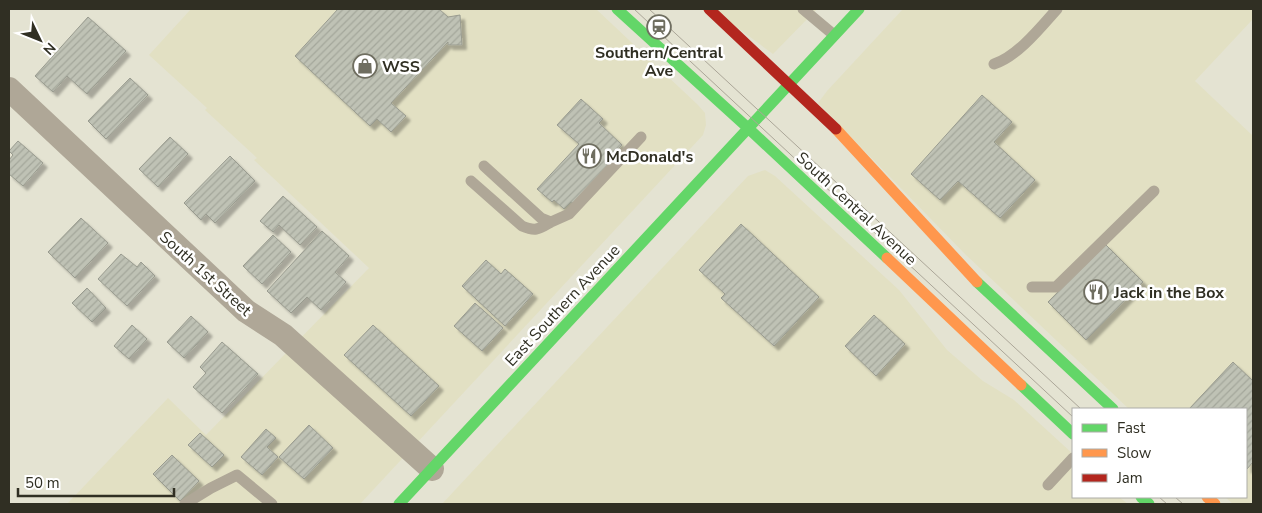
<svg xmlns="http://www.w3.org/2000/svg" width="1262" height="513" font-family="'Nunito Sans',sans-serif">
	<defs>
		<pattern id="building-hatch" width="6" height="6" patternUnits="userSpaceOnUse" patternTransform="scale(1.25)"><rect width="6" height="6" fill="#bfc2b5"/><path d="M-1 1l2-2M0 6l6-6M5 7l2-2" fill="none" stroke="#a4a79b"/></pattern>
		<filter id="shadow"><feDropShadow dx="4.5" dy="4.5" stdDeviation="1" flood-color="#0004"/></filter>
	</defs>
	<rect width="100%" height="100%" fill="#e4e3d2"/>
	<path fill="#e2e0c3" d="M191,9H596L698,105L705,113L706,125L703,135L360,504H67L168,398L206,435L369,268L254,160L257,158L205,110L207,108L149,55Z
		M712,9H817L773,54Z
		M903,9H1253V19L1195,81L1253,136V504H1233L1225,497H1246V409H1129L965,254L818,103L827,91Z
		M765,170L775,176L899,290L947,350L983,381L1014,400L1073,454V497H1119L1128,504H442L748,176Z"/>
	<path fill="url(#building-hatch)" stroke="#999b8f" filter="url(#shadow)" d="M338,9H439L448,17L460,15L462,45H448V42L391,103L406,116L391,132L377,119L370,126L295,56Z
		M88,17L126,51L87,94L67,76L53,92L35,76Z
		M130,78L148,95L106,139L88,121Z
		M982,95L1012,122L994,142L1035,180L1000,218L958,181L940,200L911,174Z
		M581,99L603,119L599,123L622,145L605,163L608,166L573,203L571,202L564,209L554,200L552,202L537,189L579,144L557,125Z
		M170,137L188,154L158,187L139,169Z
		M18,141L43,163L23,186L9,174V160L13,155L9,151Z
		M230,156L255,181L215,223L206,214L201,220L184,203Z
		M283,196L317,227L300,245L279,225L273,232L260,221Z
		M81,218L108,243L75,278L48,252Z
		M741,224L819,297L774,346L721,298L725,294L699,270Z
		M322,231L349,256L335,272L346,282L321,310L307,297L291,313L267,291Z
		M273,235L291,252L262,284L243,266Z
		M1105,244L1143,282L1086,340L1048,302Z
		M121,254L137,267L141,262L155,276L127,306L98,279Z
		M486,260L501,274L505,269L533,294L505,326L462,286Z
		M87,288L106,308L92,322L72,303Z
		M475,303L503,328L482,351L454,326Z
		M874,315L905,344L876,376L845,346Z
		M191,316L208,332L184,358L167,342Z
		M132,325L147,339L129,359L114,346Z
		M373,325L439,386L411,416L344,355Z
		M222,342L258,374L222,413L193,387L206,373L200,367Z
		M1233,362L1253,381V462L1247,469L1246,409H1189Z
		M309,425L333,448L304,479L279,457Z
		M266,429L276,438L267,447L278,457L262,475L241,457Z
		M200,433L224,455L212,467L188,445Z
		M172,455L199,481L180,501L153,474Z"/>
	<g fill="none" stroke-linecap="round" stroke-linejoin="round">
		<path stroke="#afa797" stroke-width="11" d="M803,9L834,35
			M994,64C1017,57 1041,27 1057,9
			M484,166L541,218L551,222L569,214L641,137
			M471,181L522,226C536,232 539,229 551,222
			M1032,287H1056L1154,191
			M1048,485L1073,458
			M185,504L211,488L237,475L272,504"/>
		<path stroke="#afa797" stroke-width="24" d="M9,89L246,311L283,335L432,469"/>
		<path stroke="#63d668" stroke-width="11" d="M617,9L748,128L887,258
			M977,282L1113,409
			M1021,385L1073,434
			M1141,497L1149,504
			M399,504L859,9"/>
		<path stroke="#ff974d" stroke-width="11" d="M836,129L977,282
			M887,258L1021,385
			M1207,497L1215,504"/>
		<path stroke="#b3261e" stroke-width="11" d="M709,9L836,129"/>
		<path stroke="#aba698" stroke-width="1" d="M634,9L1073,417
			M649,9L1081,409
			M1159,497L1167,504
			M1175,497L1183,504"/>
	</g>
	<defs>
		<g id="station-ring" transform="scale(1.25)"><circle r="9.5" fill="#fff" stroke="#6f6e60" stroke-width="1.5"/><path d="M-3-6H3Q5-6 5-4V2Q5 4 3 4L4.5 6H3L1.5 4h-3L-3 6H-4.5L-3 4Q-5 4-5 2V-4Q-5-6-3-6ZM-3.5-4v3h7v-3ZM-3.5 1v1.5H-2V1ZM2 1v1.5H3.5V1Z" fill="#6f6e60"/></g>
		<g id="shop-ring" transform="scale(1.25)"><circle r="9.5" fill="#fff" stroke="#6f6e60" stroke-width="1.5"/><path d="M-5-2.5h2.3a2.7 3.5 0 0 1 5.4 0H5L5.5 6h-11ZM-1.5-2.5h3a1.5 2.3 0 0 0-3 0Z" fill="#6f6e60"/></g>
		<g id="restaurant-ring" transform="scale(1.25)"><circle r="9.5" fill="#fff" stroke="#6f6e60" stroke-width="1.5"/><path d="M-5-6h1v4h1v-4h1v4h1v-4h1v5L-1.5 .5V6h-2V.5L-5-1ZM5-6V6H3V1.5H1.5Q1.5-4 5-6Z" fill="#6f6e60"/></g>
	</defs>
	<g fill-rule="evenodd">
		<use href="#station-ring" x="659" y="27"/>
		<use href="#shop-ring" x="365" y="66"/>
		<use href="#restaurant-ring" x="589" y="156"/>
		<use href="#restaurant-ring" x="1096" y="292"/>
	</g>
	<g text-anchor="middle" stroke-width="5" stroke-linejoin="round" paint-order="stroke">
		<g font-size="16" font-weight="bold" fill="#302f23" stroke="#fff" text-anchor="start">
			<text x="659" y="58" text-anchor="middle">Southern/Central<tspan x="659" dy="18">Ave</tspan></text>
			<text x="382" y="72">WSS</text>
			<text x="606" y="162">McDonald's</text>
			<text x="1114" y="298">Jack in the Box</text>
		</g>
		<g font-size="16" fill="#302f23" stroke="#fff">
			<text transform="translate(857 208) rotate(43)" y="6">South Central Avenue</text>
			<text transform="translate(206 273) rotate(42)" y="6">South 1st Street</text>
			<text transform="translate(562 305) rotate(-47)" y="6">East Southern Avenue</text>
		</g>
	</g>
	<rect width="1262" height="513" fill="none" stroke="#302f23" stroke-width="20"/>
	<rect x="1072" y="408" width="175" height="90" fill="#ffffff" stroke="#acaca7"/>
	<rect x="1082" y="424" width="25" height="8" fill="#63d668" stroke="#acaca7"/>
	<text x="1117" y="433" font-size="15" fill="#302f23">Fast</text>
	<rect x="1082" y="449" width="25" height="8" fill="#ff974d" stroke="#acaca7"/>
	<text x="1117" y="458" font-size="15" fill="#302f23">Slow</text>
	<rect x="1082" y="474" width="25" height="8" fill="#b3261e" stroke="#acaca7"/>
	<text x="1117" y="483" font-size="15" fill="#302f23">Jam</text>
	<g transform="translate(40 40) rotate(133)" stroke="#ffffff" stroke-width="4" paint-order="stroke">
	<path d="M0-4L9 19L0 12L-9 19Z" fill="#302f23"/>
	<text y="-8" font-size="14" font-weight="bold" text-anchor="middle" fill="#302f23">N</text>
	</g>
	<path d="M18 488v8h156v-8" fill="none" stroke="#302f23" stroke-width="2.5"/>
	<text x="25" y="488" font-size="15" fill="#302f23" stroke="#ffffff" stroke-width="4" paint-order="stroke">50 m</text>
</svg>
